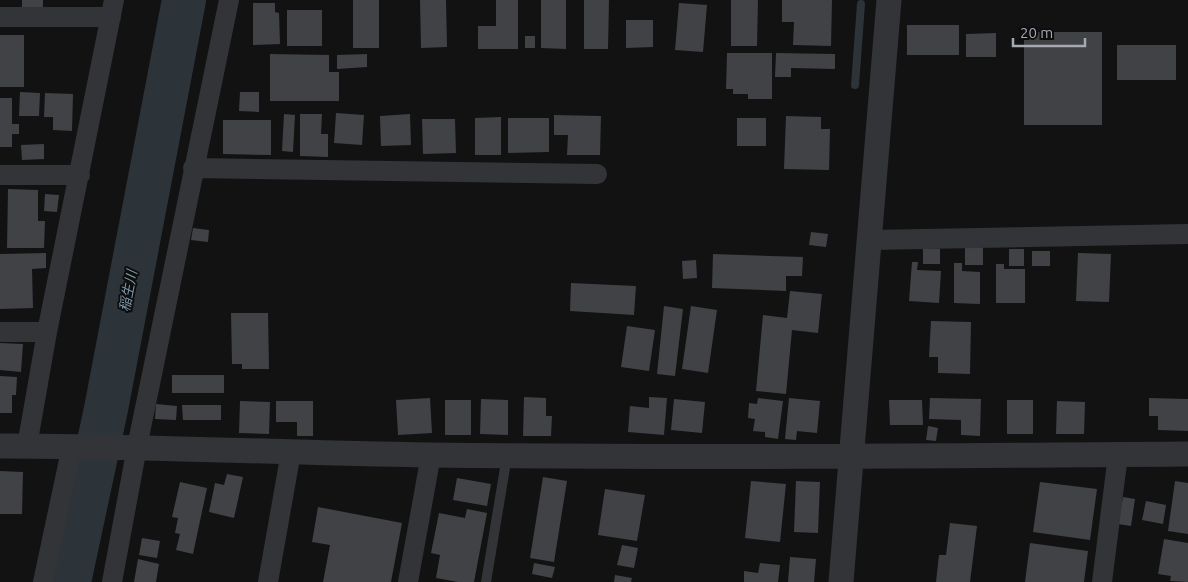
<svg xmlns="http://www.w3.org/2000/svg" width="1188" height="582" font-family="Ubuntu,'Noto Sans JP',sans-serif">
	<rect width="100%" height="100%" fill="#121213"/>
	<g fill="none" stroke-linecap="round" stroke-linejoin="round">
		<path stroke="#2c343a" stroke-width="8" d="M855,85L861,4"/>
		<path stroke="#2c343a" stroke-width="44" d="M69,582L106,409L184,0"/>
	</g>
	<path fill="#414246" d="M22,0H43V8H22Z
		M353,0H379V48H353Z
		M420,0H446L447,47L421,48Z
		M496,0H518V49H478V26H496Z
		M541,0H566V49L541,48Z
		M584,0H609L608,49H584Z
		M731,0H758L757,46H731Z
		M782,0H832L831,46L793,45L794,22H782Z
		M253,3H275V12L279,13L280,44L253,45Z
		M679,3L707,5L703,52L675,50Z
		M287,10H322V46H287Z
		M626,20H653V47L626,48Z
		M907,25H959V55H907Z
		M1024,32H1102V125H1024Z
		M996,33V57H966V34Z
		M0,35H24V87H0Z
		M525,36H535V48H525Z
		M1117,45H1176V80H1117Z
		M727,53H772V99H748V94H733V89H726Z
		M776,53L835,54V69L791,68V77H775Z
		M270,54L329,55V72H339V101H270Z
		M367,54V67L337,69V55Z
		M20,92L40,93L39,116H19Z
		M240,92H259V112L239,111Z
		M45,93L73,94L72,131L53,130V117H44Z
		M0,98H12V124H19V134H12V147H0Z
		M336,113L364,115L362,145L334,143Z
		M284,114L295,115L293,152L282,151Z
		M300,114H322L321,134H328V157L300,156Z
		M410,114L411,145L381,146L380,116Z
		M554,115L601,116L600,155H567L568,135H554Z
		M786,116L821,117V129H830L829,170L784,169Z
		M501,117V155H475V118Z
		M508,118H549V152L508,153Z
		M737,118H766V146H737Z
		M422,119H455L456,153L423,154Z
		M223,120H271V155L223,154Z
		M44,144V159L22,160L21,145Z
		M8,189L38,190V221H45L44,248H7Z
		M45,194L59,195L57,212L44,211Z
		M193,228L209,230L208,242L191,240Z
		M811,232L828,234L826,247L809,245Z
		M923,248L940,249V264H923Z
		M965,248H983V265H965Z
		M1009,249H1024V266H1009Z
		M1032,251H1050V266H1032Z
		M46,253V268L32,269L33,308L0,309V254Z
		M1078,253L1111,254L1109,302L1076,301Z
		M713,254L803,257L802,276H786V291L712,288Z
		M696,260L697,278L683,279L682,261Z
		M912,262H918L917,270L941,271L939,303L909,301Z
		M954,263H962V271L980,272V304L954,303Z
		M996,264H1004V269H1025V303H996Z
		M571,283L636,286L634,315L570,311Z
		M790,291L822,294L818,333L792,330L786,394L756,391L763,315L787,318Z
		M664,306L683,309L675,376L657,374Z
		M691,306L717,310L708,373L682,369Z
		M231,313H268L269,369H242V364H232Z
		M931,321L971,322L970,374L938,373V357H929Z
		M627,326L655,330L649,371L621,367Z
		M0,343L23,344L21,372L0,370Z
		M172,375H224V393H172Z
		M0,376L17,377L16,395H12V413H0Z
		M524,397L546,398V416H552L551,436H523Z
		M649,397L667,398L664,435L628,432L630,406L649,408Z
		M430,398L432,433L398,435L396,400Z
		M758,398L783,401L778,439L765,437V432L753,431L755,419L748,418L749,403L757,404Z
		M789,398L820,401L817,433L797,431L796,440L785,439Z
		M930,398L981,399L980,436L961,435V420L929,419Z
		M1149,398L1188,399V431L1158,430V416H1149Z
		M481,399L508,400V435L480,434Z
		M674,399L705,402L702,433L671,430Z
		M445,400H471V435H445Z
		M889,400H922L923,425H890Z
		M1007,400H1033V434H1007Z
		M240,401L270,402L269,434L239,433Z
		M276,401H313V436H297V422H276Z
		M1057,401L1085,402L1084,434H1056Z
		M156,404L177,406L176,420L155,419Z
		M182,405H221V420H183Z
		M928,426L938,428L936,441L926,440Z
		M0,471L23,472L22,514H0Z
		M227,474L243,477L234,518L209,512L215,483L224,485Z
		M543,477L567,481L554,562L530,558Z
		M457,478L491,484L487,506L453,500Z
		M751,481L786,484L780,542L745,538Z
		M796,481L820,482L818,533L794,532Z
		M1175,481L1188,483V534L1168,531Z
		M180,482L207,488L193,554L176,550L180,534L175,533L178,518L172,517Z
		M1040,482L1097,489L1090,540L1033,532Z
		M605,489L645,495L637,541L598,535Z
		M1123,497L1135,499L1131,526L1118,524Z
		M1146,501L1166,505L1163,524L1142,520Z
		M318,507L402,523L391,582H323L330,545L312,542Z
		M467,509L487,513L474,582H458L436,578L440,555L431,553L439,513L465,518Z
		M950,523L977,526L970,582H936L939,555H946Z
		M142,538L160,541L157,558L139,555Z
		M1164,539L1188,543V582L1170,581L1171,576L1158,574Z
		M1030,543L1088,551L1084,582H1025Z
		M622,545L638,548L634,568L617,565Z
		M790,557L816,559L814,582H788Z
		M138,559L159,564L156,582H134Z
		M534,563L555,567L552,578L532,574Z
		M760,563L780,565L778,582H744V571L758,573Z
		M615,575L632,578L631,582H614Z"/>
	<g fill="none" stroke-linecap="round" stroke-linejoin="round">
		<path stroke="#333437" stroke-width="10" d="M486,582L507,456"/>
		<path stroke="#333437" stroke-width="20" d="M0,17H111
			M193,168L597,174
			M0,175H80
			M870,240L1188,234
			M0,332H47
			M27,446L47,332L114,0
			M43,582L72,446
			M112,582L137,447L229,0
			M268,582L291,452
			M408,582L431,455
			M1102,582L1118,455"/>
		<path stroke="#333437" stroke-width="25" d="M0,446C143,446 286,453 430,455C682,458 935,456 1188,454
			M841,582L889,0"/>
	</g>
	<g text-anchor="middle" stroke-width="4" stroke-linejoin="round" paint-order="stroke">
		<g font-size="14" font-style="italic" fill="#7e98aa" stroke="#0d0d0e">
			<text transform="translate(128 291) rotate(-79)" y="5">稲生川</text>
		</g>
	</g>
	<path d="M1013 38v8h72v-8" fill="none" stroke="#a4a9b2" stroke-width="2.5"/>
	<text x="1020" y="38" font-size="15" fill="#a4a9b2" stroke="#0d0d0e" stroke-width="4" paint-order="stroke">20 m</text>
</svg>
